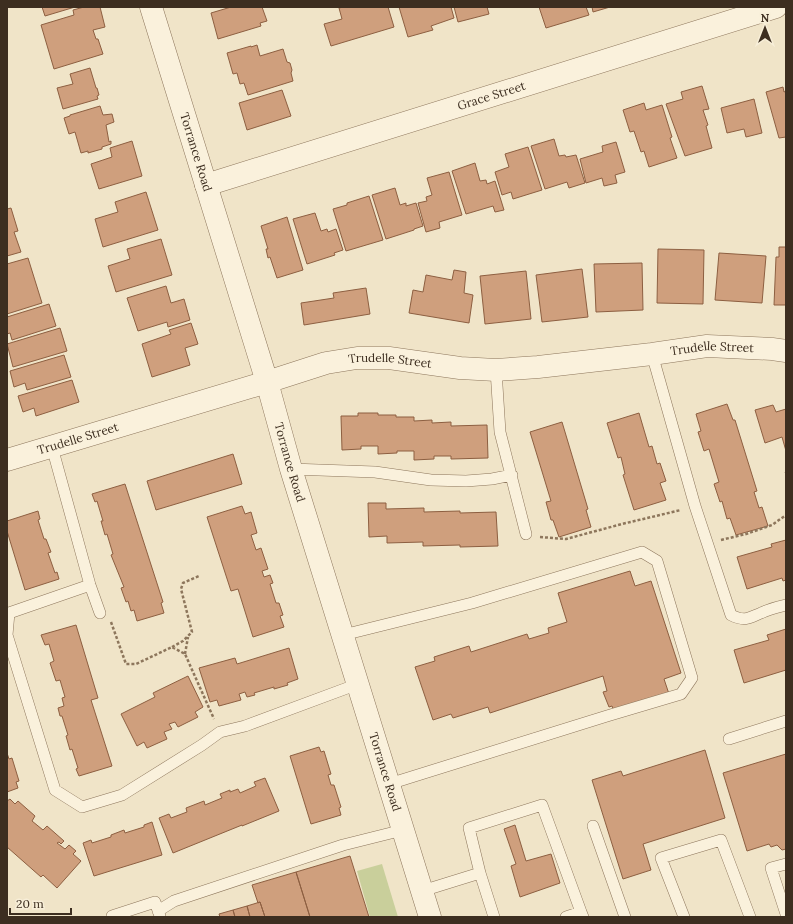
<svg xmlns="http://www.w3.org/2000/svg" width="793" height="924" font-family="Lora,serif">
	<rect width="100%" height="100%" fill="#f0e4c8"/>
	<path fill="#c9cf9b" d="M382,864L398,917H370L357,871Z"/>
	<path fill="#cf9f7d" stroke="#8d5f41" d="M42,7H75L45,16Z
		M84,7H100L105,27L93,30L96,39H98L103,54L54,69L41,25L74,15L73,10Z
		M231,7H262L267,21L260,23L261,26L218,39L211,13Z
		M343,7H388L394,27L331,46L324,24L342,19L339,8Z
		M399,7H451L454,18L431,26L433,30L408,37Z
		M454,7H487L489,14L458,22Z
		M539,7H586L589,15L546,28Z
		M592,7H610L593,12Z
		M257,45L260,56L283,49L287,62L290,63L292,70L291,73L293,81L248,95L244,83L240,84L237,73L233,74L227,53L251,46V47Z
		M90,68L96,88H97L99,95L97,96L98,99L63,109L57,88L73,84L70,74Z
		M702,86L709,109L703,110L708,125L706,126L712,148L685,156L666,104L683,99L681,92Z
		M783,87L784,92L786,91V137L779,138L766,92Z
		M282,90L291,116L247,130L239,103Z
		M754,99L762,133L746,137L744,129L727,133L721,108Z
		M644,103L646,110L662,105L672,137L670,138L677,158L649,167L644,151L641,152L634,131L630,132L623,110Z
		M100,106L103,115L112,114L114,122L106,125L109,142L111,141V144L102,147V149L88,153V151L81,153L75,132L69,134L64,118L70,116V115Z
		M554,139L559,156L565,155L566,157L576,155L585,183L569,188L567,182L545,189L531,146Z
		M132,141L142,176L99,189L91,164L112,157L110,148Z
		M616,142L625,172L615,175L617,183L604,186L602,178L586,183L580,159L603,152L602,146Z
		M528,147L542,190L513,199L511,192L502,195L495,172L509,167L505,154Z
		M475,163L480,181L486,180L487,184L495,181L504,210L495,212L493,206L466,214L452,171Z
		M449,172L462,215L439,222L440,228L426,232L418,203L427,201L426,197L432,195L427,178Z
		M395,188L400,205L406,203V206L416,203L423,226L414,229V230L386,239L372,195Z
		M146,192L158,230L103,247L95,219L118,212L115,202Z
		M369,196L383,240L346,251L333,209L347,205V203Z
		M11,208L18,231L14,232L21,252L7,256V209Z
		M315,213L321,231L327,229L328,232L336,229L343,250L334,253L335,255L307,264L293,219Z
		M287,217L303,270L277,278L270,257L268,258L266,249H268L261,226Z
		M161,239L172,275L116,292L108,266L130,259L127,249Z
		M779,247H786V305H774L776,257H779Z
		M658,249L704,250L703,304L657,303Z
		M719,253L766,256L762,303L715,300Z
		M28,258L42,303L7,314V264Z
		M642,263L643,310L596,312L594,264Z
		M582,269L588,317L542,322L536,275Z
		M454,270L466,272L464,293L473,295L469,323L409,313L413,290L423,292L426,275L452,280Z
		M526,271L531,319L485,324L480,276Z
		M166,286L171,303L184,299L190,320L168,327L167,322L138,331L127,298Z
		M366,288L370,314L304,325L301,303L334,298L333,293Z
		M49,304L56,326L12,340L10,333L7,334V317Z
		M191,323L198,344L185,348L190,365L152,377L142,344L171,334L169,330Z
		M60,328L67,351L13,367L7,344Z
		M64,355L71,377L27,390L25,383L14,387L10,371Z
		M72,380L79,402L36,416L34,408L23,412L18,396Z
		M727,404L733,420H735L757,491L754,492L759,508L762,507L768,526L736,535L730,518L727,519L722,501L720,502L714,484L719,482L709,449L704,451L698,432L701,431L696,414Z
		M773,405L776,412L786,409V451L782,437L765,443L755,410Z
		M358,413H378V415H396V417H414V421L432,420V423L451,422V426L487,425L488,458L451,459V456H434V459L414,460V451H397V453L378,454V446H361V449L342,450L341,416H358Z
		M639,413L649,447L652,446L657,464L660,463L666,481L660,483L666,500L634,510L623,475L625,474L621,457L618,458L607,423Z
		M562,422L588,509L586,510L591,527L559,537L553,520H551L546,502L551,501L530,432Z
		M233,454L242,484L156,510L147,481Z
		M125,484L163,602L161,603L164,613L137,621L134,610L131,611L128,601L126,602L121,588L124,587L111,555L113,554L107,534L105,535L101,521H103L97,501L95,502L92,494Z
		M368,503H386V509L424,508V512L460,511V513L496,512L498,546L460,547V545L423,546V542L387,543V536L369,537Z
		M242,506L245,514L251,512L257,533L251,535L256,550L261,548L268,569L262,571L264,577L270,575L273,583L270,584L276,603H279L283,615L280,616L284,627L253,637L238,589L231,591L207,517Z
		M38,511L40,519L38,520L44,539H46L51,552L48,553L55,573L57,572L59,579L25,590L7,531V521Z
		M786,540V580L783,581L782,578L747,589L737,557L772,547L771,544Z
		M630,571L635,586L651,581L681,673L664,679L669,694L614,711L612,706L609,707L603,692L607,691L603,676L490,713L488,707L453,718L451,714L433,720L415,667L435,661L434,657L469,646L471,652L527,634L529,639L549,633L548,628L567,622L558,593Z
		M76,625L98,698L91,700L112,766L79,776L76,769L78,768L72,749L70,750L66,736L68,735L62,716H60L58,708L64,706L62,698L65,697L60,680L56,681L50,663L54,661L49,644L45,645L41,635Z
		M786,629V670L744,683L734,650L769,640L767,635Z
		M289,648L298,679L287,683L288,685L274,689V687L254,693L255,695L247,697L245,692L239,694L241,700L219,706L217,700L210,702L199,668L235,658L237,664Z
		M188,676L203,707L195,712L198,717L178,727L175,722L169,724L172,729L164,732L167,739L147,748L144,742L137,746L121,714L155,697L153,693Z
		M319,747L321,752L324,751L331,774L328,775L331,785H334L341,807L339,808L341,815L311,824L290,756Z
		M705,750L725,818L643,844L651,870L623,879L592,780L621,771L623,776Z
		M7,753L9,759L12,758L19,781L16,782L18,788L7,792Z
		M786,754V849L782,850L777,845L771,847L769,844L747,851L723,773Z
		M265,778L279,811L242,826V825L173,853L159,818L169,814L171,818L187,812L186,808L204,801L205,805L222,798L220,794L230,790V792L238,789L240,793L256,786L254,782Z
		M10,799L15,804L18,801L35,816L32,821L43,830L47,826L64,841L61,844L59,842L57,843L65,849L69,845L76,851L73,854L81,861L57,888L43,875L41,877L7,847V801Z
		M152,822L162,855L94,876L83,843L91,840L92,843L111,837V835L124,830L125,833L144,827V825Z
		M515,825L526,861L551,854L560,883L520,897L511,866L516,864L504,829Z
		M350,856L369,917H310L296,872Z
		M296,872L310,917H265L260,902L258,903L252,885Z
		M260,902L265,917H250L247,906Z
		M247,906L250,917H235L233,910Z
		M233,910L235,917H220L219,914Z"/>
	<g fill="none" stroke-linecap="round" stroke-linejoin="round">
		<g stroke="#8d765c" stroke-width="12">
			<path id="service" d="M652,354L695,506L731,615C745,622 749,618 761,613C769,609 778,607 786,605
				M496,370L500,432L526,534
				M52,447L90,585L100,613
				M291,469L375,472L431,480L466,481L492,479L512,475
				M90,585L9,613L7,635L55,790L82,807L122,795L202,745L220,732L245,726L358,684
				M343,635L472,603L642,552L657,561L692,678L681,694L607,716L389,784
				M729,739L786,721
				M593,826L625,917
				M786,864L771,868L786,914
				M480,873L469,828L542,805L581,912
				M422,891L480,873L494,917
				M158,911L174,901L343,845L403,830
				M112,916L155,902L160,916
				M566,917L581,912L583,917
				M684,917L661,858L721,840L750,917"/>
		</g>
		<g stroke="#8d765c" stroke-width="23">
			<g id="minor">
				<path id="s1" d="M151,7L267,382L291,469L430,917"/>
				<path id="s2" d="M206,185L776,7"/>
			</g>
		</g>
		<g stroke="#8d765c" stroke-width="23">
			<g id="tertiary">
				<path id="s3" d="M7,460L267,382L326,363L357,358H389L460,368L496,370L538,367L652,354L707,346L772,349L786,351"/>
			</g>
		</g>
		<path stroke="#8d765c" stroke-width="2.5" stroke-dasharray="3 2" stroke-linecap="butt" d="M786,472V473
			M540,537L566,539L622,524L681,510
			M721,540L746,534L772,525L786,515
			M111,622L126,664H136L172,647L185,654L214,719
			M172,647L183,641L192,632L181,589L183,583L199,576
			M185,654L188,637"/>
		<use href="#service" stroke="#faf1dc" stroke-width="11"/>
		<use href="#minor" stroke="#faf1dc" stroke-width="22"/>
		<use href="#tertiary" stroke="#faf1dc" stroke-width="22"/>
	</g>
	<g text-anchor="middle" stroke-width="4" stroke-linejoin="round" paint-order="stroke">
		<g font-size="12" fill="#3d2e20" stroke="#f7eed8">
			<text dy="4" stroke="none"><textPath href="#s2" startOffset="299">Grace Street</textPath></text>
			<text dy="4" stroke="none"><textPath href="#s1" startOffset="152">Torrance Road</textPath></text>
			<text dy="4" stroke="none"><textPath href="#s3" startOffset="722">Trudelle Street</textPath></text>
			<text dy="4" stroke="none"><textPath href="#s3" startOffset="398">Trudelle Street</textPath></text>
			<text dy="4" stroke="none"><textPath href="#s3" startOffset="74">Trudelle Street</textPath></text>
			<text dy="4" stroke="none"><textPath href="#s1" startOffset="476">Torrance Road</textPath></text>
			<text dy="4" stroke="none"><textPath href="#s1" startOffset="800">Torrance Road</textPath></text>
		</g>
	</g>
	<rect width="793" height="924" fill="none" stroke="#3d2e20" stroke-width="16"/>
	<g transform="translate(765 28)" stroke="#f7eed8" stroke-width="3" paint-order="stroke">
	<path d="M0-3L7 15L0 10L-7 15Z" fill="#3d2e20"/>
	<text y="-6" font-size="11" font-weight="bold" text-anchor="middle" fill="#3d2e20">N</text>
	</g>
	<path d="M10 908v6h61v-6" fill="none" stroke="#3d2e20" stroke-width="2"/>
	<text x="16" y="908" font-size="12" fill="#3d2e20" stroke="#f7eed8" stroke-width="3" paint-order="stroke">20 m</text>
</svg>
